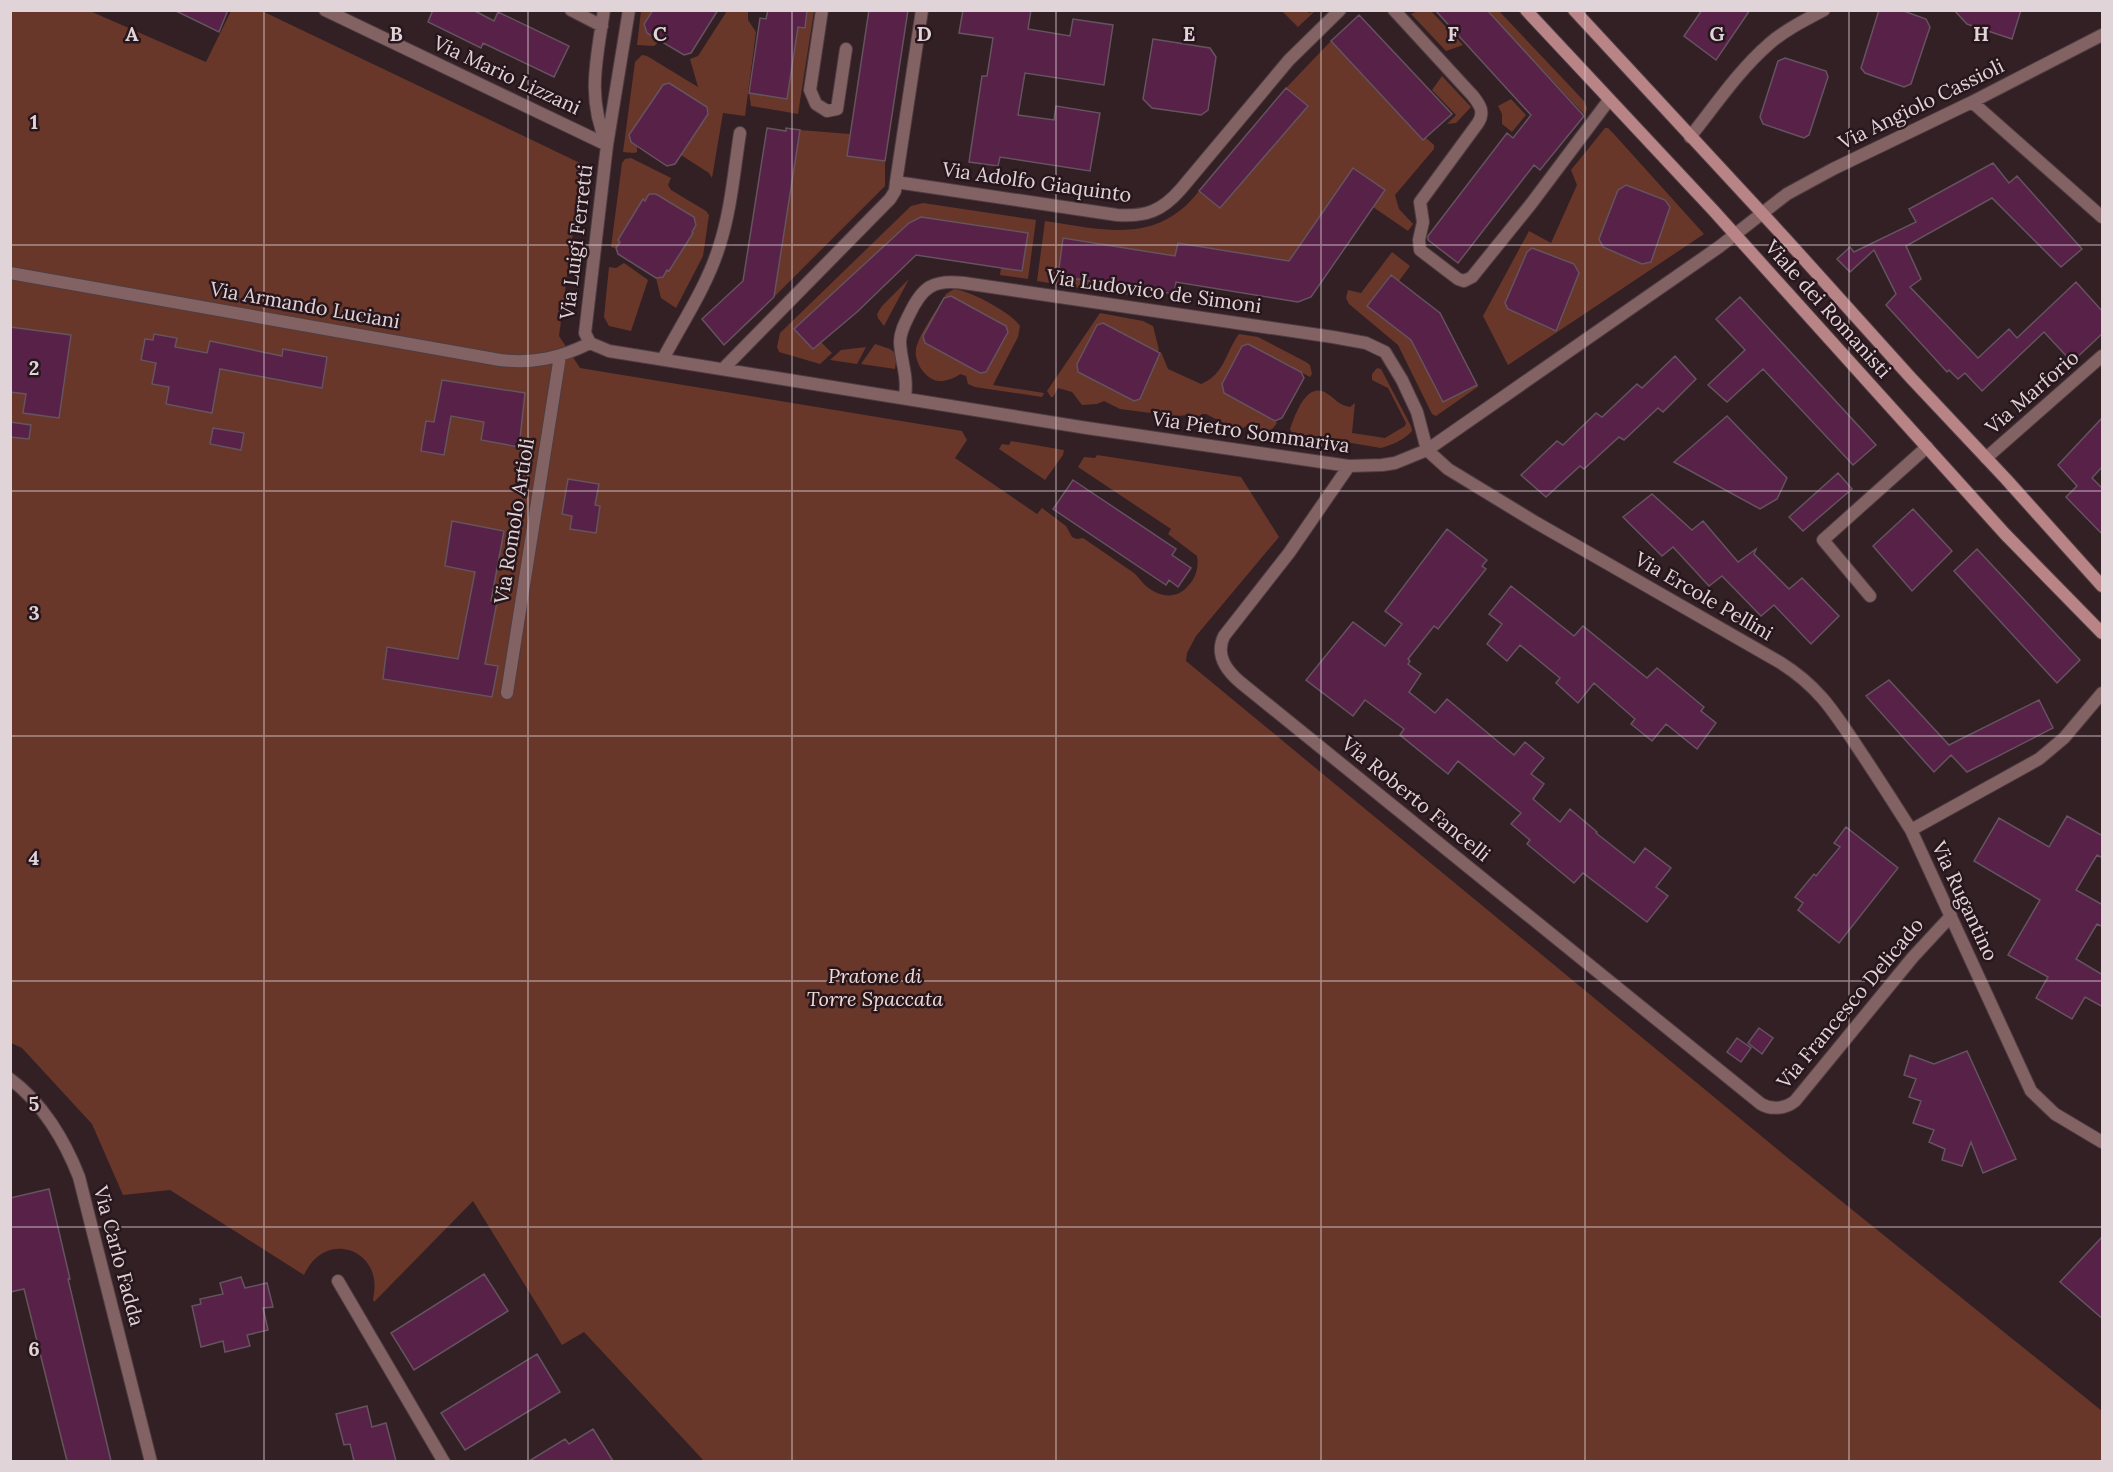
<svg xmlns="http://www.w3.org/2000/svg" width="2113" height="1472" font-family="Lora,serif">
	<rect width="100%" height="100%" fill="#322025"/>
	<path fill="#68372a" fill-rule="evenodd" d="M1421,10L1431,11L1463,45L1446,51L1411,14Z
		M11,11H90L206,62L231,11H262L582,164L559,336L580,368L962,431L967,440L955,458L1037,514L1042,508L1066,526L1072,537L1077,539L1083,538C1100,550 1117,561 1134,573C1139,577 1141,582 1146,586C1159,597 1176,600 1188,586C1196,578 1199,567 1197,556L1168,534L1171,529L1078,467L1084,457L1095,458L1097,455L1241,477L1279,537L1196,636L1187,653L1186,661L1783,1154L2102,1411V1461H704L584,1332L562,1345L473,1201L374,1302L373,1299C385,1249 325,1228 304,1275L170,1190L123,1195L92,1124L22,1048L11,1043Z
		M641,11H662L661,40L654,46L637,45Z
		M727,11H748V20L756,32L745,116L723,113L712,178L709,173L681,155L708,114L707,107L669,83L663,85L629,135L631,142L637,146V152L634,153L623,152L635,62L642,55L647,56L698,87L690,59L698,56Z
		M807,11H814L798,114L751,106L749,93L787,99L798,27L805,28Z
		M1282,11H1306L1309,13L1315,11L1298,27Z
		M1487,11H1499L1584,101L1587,108L1585,115Z
		M1331,41L1423,140L1426,138L1434,145V149L1395,195L1399,209L1413,224L1408,231L1373,207L1289,261L1178,243L1175,256L1064,238L1058,275L1081,279L1080,288L1037,281L1045,221C1105,230 1157,245 1199,191L1220,208L1307,107L1286,88Z
		M1442,76L1471,107L1456,123L1447,124L1456,115L1432,90Z
		M1511,99L1526,115L1512,132L1502,124V114L1498,106Z
		M1605,128H1608L1613,133L1704,234L1508,365L1483,316L1529,231L1551,243L1577,185L1571,170ZM1626,185L1665,200L1670,207L1651,262L1643,264L1603,247L1599,239L1618,190ZM1532,248L1574,264L1579,272L1557,327L1552,330L1508,309L1505,303L1527,252Z
		M800,130L850,134L847,155L885,161V186L774,297Z
		M631,158L671,178L668,185L671,190L706,211L709,215L703,256L676,308L661,298L656,278L663,277L667,270L669,271L693,233L691,232L696,225L693,217L656,194H649L645,201L644,200L616,248L611,247L622,163L625,159Z
		M923,203L1036,220L1028,279L1000,275L1001,268L1022,271L1028,233L921,217L909,223L795,328L813,349L821,342L832,353L820,364L779,352L777,347L780,333L911,206Z
		M1392,252L1410,266L1399,281L1390,275L1367,306L1411,340L1443,402L1477,385L1479,386L1436,416L1432,414L1398,345L1349,304L1346,298L1348,290L1361,293Z
		M624,263L648,280L631,331L609,326L604,317L609,267L616,268Z
		M909,279L884,326L878,318L877,314L882,306Z
		M1087,280L1138,288L1137,296L1085,289Z
		M954,289C969,290 1012,313 1020,326L1018,337L993,385L1044,393L1042,397L975,387L968,384L966,376L960,374C954,379 941,383 934,380C923,375 914,361 916,349C919,334 938,308 946,294ZM951,296L1006,326L1008,332L986,372L980,373L925,343L923,336L944,297Z
		M1100,313L1143,321L1153,326L1159,350L1157,352L1103,323L1097,325L1077,363L1078,372L1133,401L1140,399L1161,352L1168,369L1201,384C1225,374 1225,353 1239,334L1258,337L1306,362L1310,365L1312,374L1310,377L1248,344L1224,392L1275,421L1277,423L1270,432L1260,429V426L1253,422L1243,428L1231,427L1206,414H1202L1197,420L1192,415L1174,416L1120,409L1104,401L1097,404L1082,405L1072,392L1058,388L1053,397H1051L1047,391Z
		M875,344L890,349L897,354L895,369L861,364Z
		M866,347L857,364L830,360L841,350Z
		M1377,368L1381,369L1411,426L1412,431C1404,440 1392,445 1381,448L1292,433L1290,429C1295,416 1306,381 1326,393C1335,398 1338,405 1350,407L1355,403L1352,433L1385,438L1405,426L1406,423L1388,388L1372,380V374Z
		M1011,441L1064,450L1063,455L1045,480L999,449L1002,444L1009,445Z"/>
	<path fill="#582148" stroke="#65535f" stroke-width="1.5" d="M174,10H228L219,32Z
		M433,10H473L494,21L498,12L569,46L554,77L483,43L481,48L428,22Z
		M653,10H718L691,53L684,55L647,33L644,24Z
		M768,10H807L805,28L798,27L787,99L749,93L760,18L766,19Z
		M869,10H908L885,161L847,156Z
		M963,10H1031L1028,29L1070,36L1073,19L1113,25L1104,85L1025,73L1018,115L1054,120L1056,106L1100,113L1090,171L1000,157L998,166L969,162L982,76H987L993,38L959,33Z
		M1435,10H1487L1584,116L1540,170L1534,165L1458,263L1428,240V236L1507,133L1513,138L1531,115Z
		M1702,10H1750L1716,60L1684,36Z
		M1879,10H1901L1926,19L1930,27L1911,84L1904,87L1865,73L1861,68Z
		M1954,10H2021L2012,39L1967,24Z
		M1359,15L1452,114L1423,140L1331,41Z
		M1153,39L1210,48L1216,57L1208,110L1201,115L1152,108L1143,99Z
		M1785,58L1826,71L1828,77L1809,135L1804,138L1763,124L1760,117L1778,61Z
		M669,83L707,107L708,114L675,164L667,166L631,142L629,135L663,85Z
		M1286,88L1308,106L1220,208L1199,191Z
		M767,128L786,131V128L800,130L774,297L724,345L702,319L743,281Z
		M1993,163L2009,183L2017,176L2082,249L2061,267L1992,198L1906,246L1921,279L1910,287L1978,358L2009,329L2017,338L2076,282L2103,312V333L2072,362L2044,332L1982,391L1965,373L1958,379L1949,370L1947,372L1886,305L1896,294L1874,250L1850,272L1837,259L1850,247L1854,252L1916,222L1909,209Z
		M1353,168L1385,190L1311,297L1298,302L1176,282L1174,294L1058,276L1063,238L1175,256L1178,243L1289,261Z
		M1626,185L1665,200L1670,207L1651,262L1642,264L1603,247L1599,239L1618,190Z
		M649,194H656L694,217L696,225L692,232L693,233L669,271L667,270L663,277L656,278L618,254L616,248L620,242L618,240L643,199L645,201Z
		M921,217L1028,233L1022,271L916,255L857,312L813,349L794,329L909,223Z
		M1532,248L1574,264L1579,273L1556,331L1508,309L1505,303L1527,252Z
		M1391,275L1440,313L1477,385L1443,402L1411,340L1367,306Z
		M951,296L1006,326L1008,332L986,372L980,373L925,343L923,336L944,298Z
		M1740,297L1876,445L1853,465L1763,369L1727,402L1708,385L1745,350L1716,319Z
		M1103,323L1160,353L1140,399L1134,401L1078,372L1077,364L1097,325Z
		M10,327L71,335L59,418L23,413L26,394L10,392Z
		M154,334L177,338L175,347L207,353L210,341L282,356L283,349L327,357L322,388L220,369L212,413L166,404L169,387L152,384L156,363L141,360L145,339L153,340Z
		M1248,344L1301,372L1304,378L1282,418L1275,421L1224,393L1222,384L1242,346Z
		M1675,356L1696,379L1663,412L1658,408L1624,440L1619,437L1584,469L1580,466L1546,497L1521,475L1557,441L1563,445L1596,413L1602,417L1637,384L1642,388Z
		M442,380L525,393L519,447L481,440L484,422L451,416L444,455L421,451L426,421L434,422Z
		M1727,416L1787,478L1777,499L1760,509L1674,462Z
		M2103,417V466L2092,478L2103,489V535L2066,497L2077,486L2058,465Z
		M10,422L31,425L29,439L10,437Z
		M213,428L244,433L241,450L210,444Z
		M1838,473L1852,489L1803,531L1789,517Z
		M568,479L599,484L595,505L600,506L596,533L570,529L572,516L562,514Z
		M1073,480L1176,549L1172,555L1191,568L1178,587L1169,580L1166,585L1053,509Z
		M1652,494L1692,530L1703,521L1738,562L1756,549L1754,554L1789,589L1802,578L1839,616L1811,644L1774,605L1761,616L1722,576L1709,586L1673,547L1662,556L1623,517Z
		M1913,509L1952,551L1912,591L1873,546Z
		M452,521L504,531L491,601L497,602L485,664L498,666L492,697L383,679L387,647L458,659L475,572L445,566Z
		M1447,529L1487,560L1482,566L1486,569L1438,629L1434,626L1408,659L1410,661L1408,664L1421,674L1409,692L1435,713L1447,699L1514,755L1525,742L1544,758L1531,774L1544,784L1533,799L1560,822L1570,809L1597,832L1596,833L1634,863L1645,848L1671,868L1656,887L1668,896L1647,922L1583,873L1574,883L1527,844L1530,840L1511,824L1521,813L1458,761L1448,774L1400,735L1404,729L1365,700L1353,716L1306,680L1353,622L1385,646L1402,624L1385,611Z
		M1977,549L2080,660L2057,683L1954,571Z
		M1511,586L1574,636L1583,626L1647,678L1657,668L1704,707L1701,711L1716,723L1697,749L1666,724L1652,741L1631,724L1635,719L1594,683L1578,703L1556,683L1560,678L1520,645L1507,661L1487,644L1502,624L1489,614Z
		M1889,680L1949,745L2039,700L2053,728L1967,772L1951,755L1934,772L1866,696Z
		M2067,816L2103,836V858L2097,855L2076,890L2103,905V927L2097,924L2076,959L2103,975V1007L2085,997L2072,1019L2036,998L2048,977L2008,955L2040,900L1974,861L1999,818L2049,847Z
		M1846,827L1898,868L1839,943L1798,910L1803,903L1795,897L1814,874L1816,876L1840,847L1834,843Z
		M1759,1028L1773,1038L1762,1054L1748,1043Z
		M1737,1038L1751,1048L1741,1062L1727,1052Z
		M1967,1051L2016,1159L1983,1173L1971,1142L1962,1166L1942,1160L1945,1149L1929,1142L1934,1130L1913,1123L1921,1101L1909,1097L1916,1079L1904,1075L1910,1055L1934,1064Z
		M49,1189L70,1279H68L111,1461H67L24,1289L10,1292V1198Z
		M2103,1236V1319L2060,1282Z
		M484,1274L508,1311L414,1370L391,1333Z
		M241,1277L245,1288L267,1283L273,1307L263,1308L268,1330L247,1335L250,1346L225,1352L223,1341L201,1347L192,1306L201,1304L200,1299L223,1294L220,1283Z
		M537,1354L560,1392L465,1450L441,1413Z
		M367,1406L372,1427L386,1423L396,1461H354L350,1444L344,1445L336,1414Z
		M593,1429L613,1461H529L565,1439L569,1444Z"/>
	<g fill="none" stroke-linecap="round" stroke-linejoin="round">
		<g stroke="#4e3d42" stroke-width="14">
			<path id="street" d="M325,10L607,145
				M571,10L602,26
				M604,10C597,58 586,98 607,144
				M822,10L810,90L816,104L827,111L837,109L846,49
				M1394,10L1473,96C1480,105 1485,112 1478,123L1420,202L1423,222L1419,240L1420,250L1458,279L1464,281L1472,277L1531,204L1609,100
				M1972,102L2102,217
				M1690,137C1715,106 1738,71 1769,44C1785,30 1805,20 1824,10
				M896,182L922,10
				M10,273L500,360C533,364 560,358 590,343
				M590,343L609,351L1087,428L1349,466L1382,465L1395,463L1427,450L1719,247L1787,194L1833,169L1972,102L2102,35
				M590,343L585,333L607,145L629,10
				M663,359C682,323 707,286 719,247C731,211 734,171 740,133
				M723,369L890,199L895,191L896,182L1117,215C1146,217 1162,211 1181,189L1289,60L1340,10
				M905,398C908,374 901,363 900,342C900,332 905,323 909,315C922,287 933,279 964,283L1333,337L1366,343L1385,352L1402,380L1417,412L1427,450L1448,469L1535,522L1781,663C1819,687 1834,712 1858,748C1876,775 1894,803 1911,830L2031,1091L2055,1114L2102,1142
				M1986,458L2102,356
				M1349,466L1289,553L1224,636C1215,655 1226,670 1240,682L1761,1104C1771,1110 1785,1109 1795,1101L1913,957L1951,916
				M1870,596L1823,540L1927,447
				M507,693L560,356
				M1911,830L2039,759L2064,738L2102,693
				M10,1079C42,1102 65,1141 79,1177L151,1462
				M338,1281L444,1462"/>
		</g>
		<g stroke="#4e3d42" stroke-width="14">
			<path id="secondary" d="M1526,10L1713,210L2005,534L2102,633
				M1574,10L1784,237L1911,378L2006,479L2102,586"/>
		</g>
		<use href="#street" stroke="#836263" stroke-width="12"/>
		<use href="#secondary" stroke="#b88486" stroke-width="12"/>
	</g>
	<path fill="none" stroke="#e1d4d8" stroke-width="1.5" stroke-opacity="0.55" d="M264,10V1462M528,10V1462M792,10V1462M1056,10V1462M1321,10V1462M1585,10V1462M1849,10V1462M10,245H2102M10,491H2102M10,736H2102M10,981H2102M10,1227H2102"/>
	<g text-anchor="middle" stroke-width="5" stroke-linejoin="round" paint-order="stroke">
		<g font-size="20" fill="#e1d4d8" stroke="#27161c">
			<text transform="translate(507 75) rotate(25)" y="7">Via Mario Lizzani</text>
			<text transform="translate(1921 104) rotate(-26)" y="7">Via Angiolo Cassioli</text>
			<text transform="translate(1037 182) rotate(8)" y="7">Via Adolfo Giaquinto</text>
			<text transform="translate(576 242) rotate(-83)" y="7">Via Luigi Ferretti</text>
			<text transform="translate(1154 291) rotate(8)" y="7">Via Ludovico de Simoni</text>
			<text transform="translate(305 305) rotate(10)" y="7">Via Armando Luciani</text>
			<text transform="translate(1828 309) rotate(48)" y="7">Viale dei Romanisti</text>
			<text transform="translate(2032 392) rotate(-41)" y="7">Via Marforio</text>
			<text transform="translate(1251 432) rotate(8)" y="7">Via Pietro Sommariva</text>
			<text transform="translate(514 521) rotate(-81)" y="7">Via Romolo Artioli</text>
			<text transform="translate(1704 596) rotate(30)" y="7">Via Ercole Pellini</text>
			<text transform="translate(1416 799) rotate(39)" y="7">Via Roberto Fancelli</text>
			<text transform="translate(1965 901) rotate(65)" y="7">Via Rugantino</text>
			<text transform="translate(1850 1003) rotate(-50)" y="7">Via Francesco Delicado</text>
			<text transform="translate(119 1256) rotate(75)" y="7">Via Carlo Fadda</text>
		</g>
		<g font-size="20" font-style="italic" fill="#f0dbd5" stroke="#27161c">
			<text x="875" y="983">Pratone di<tspan x="875" dy="23">Torre Spaccata</tspan></text>
		</g>
	</g>
	<g font-size="20" text-anchor="middle" font-weight="bold" fill="#e1d4d8" stroke="#27161c" stroke-width="5" stroke-linejoin="round" paint-order="stroke">
		<text x="132" y="41">A</text>
		<text x="396" y="41">B</text>
		<text x="660" y="41">C</text>
		<text x="924" y="41">D</text>
		<text x="1189" y="41">E</text>
		<text x="1453" y="41">F</text>
		<text x="1717" y="41">G</text>
		<text x="1981" y="41">H</text>
		<text x="34" y="129">1</text>
		<text x="34" y="375">2</text>
		<text x="34" y="620">3</text>
		<text x="34" y="865">4</text>
		<text x="34" y="1111">5</text>
		<text x="34" y="1356">6</text>
	</g>
	<rect width="2113" height="1472" fill="none" stroke="#e1d4d8" stroke-width="24"/>
</svg>
